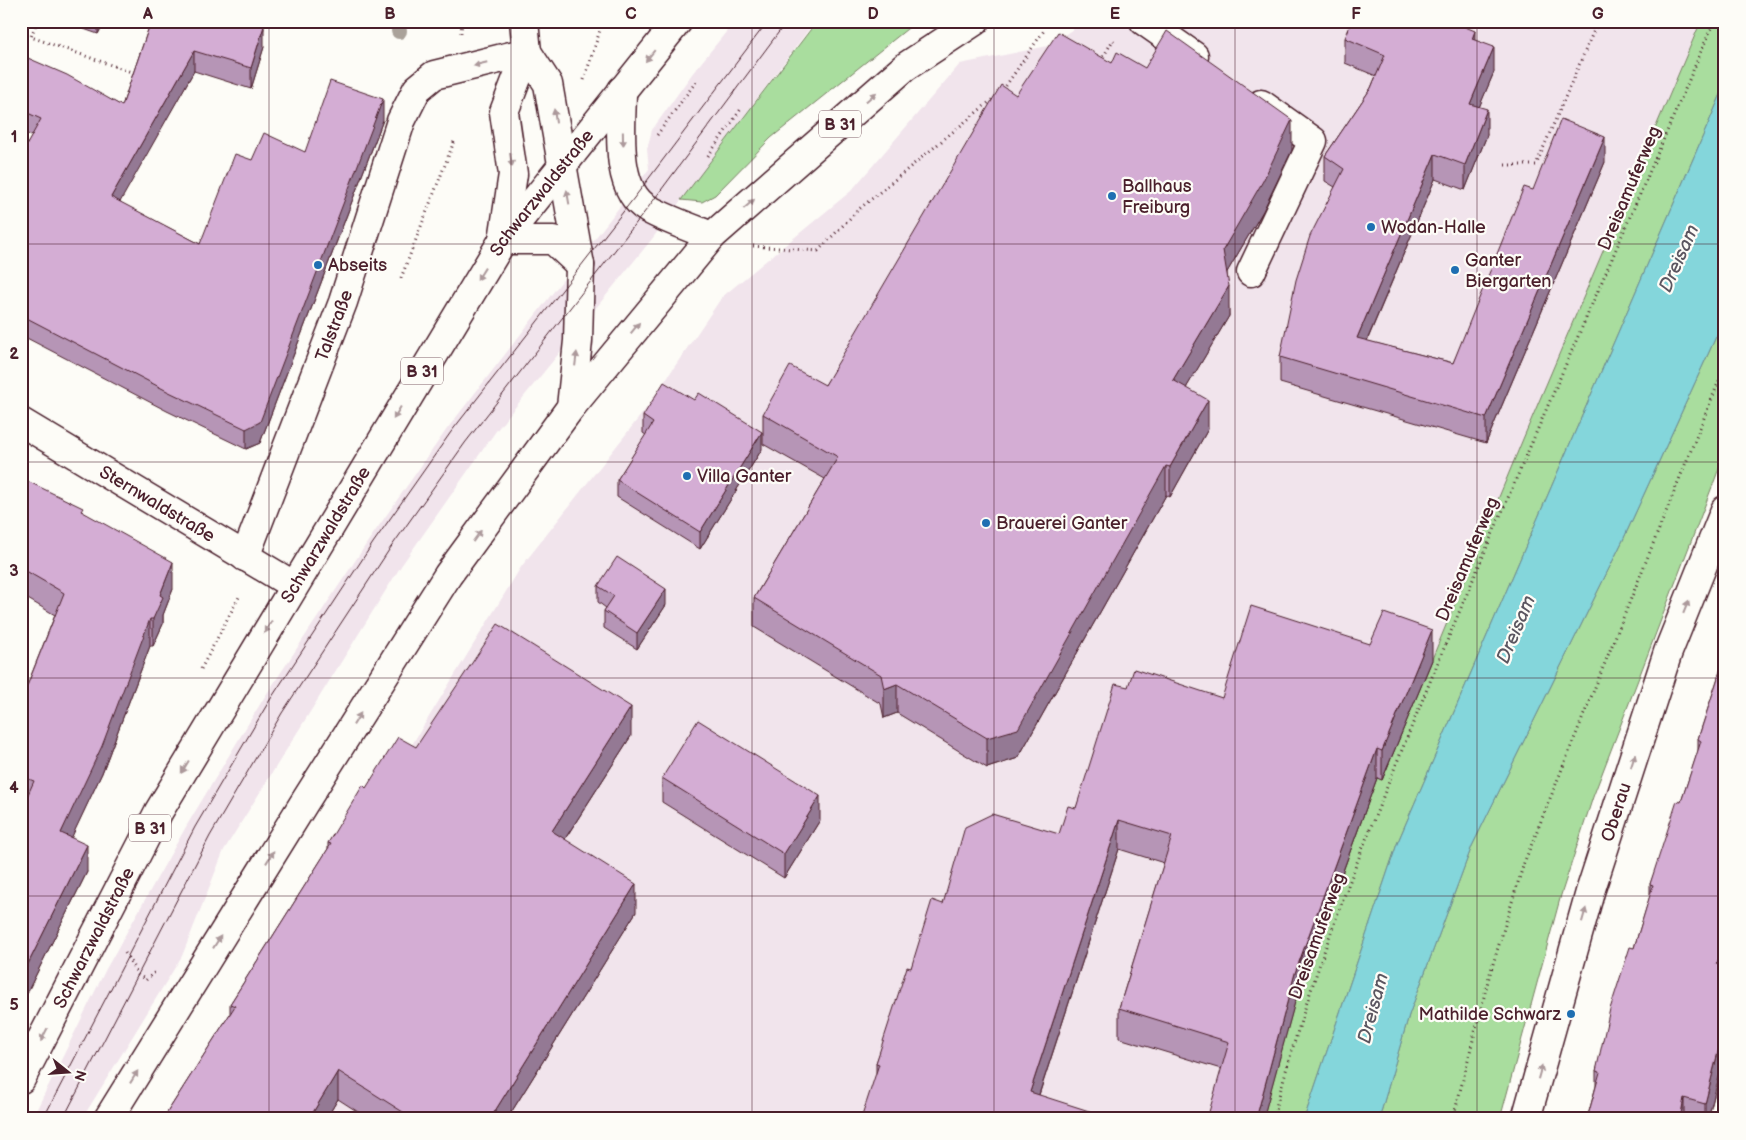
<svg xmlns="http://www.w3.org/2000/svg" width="1746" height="1140" font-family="'Balsamiq Sans',sans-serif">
	<rect width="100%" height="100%" fill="#fdfcf7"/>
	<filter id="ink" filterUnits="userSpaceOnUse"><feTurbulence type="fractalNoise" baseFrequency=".02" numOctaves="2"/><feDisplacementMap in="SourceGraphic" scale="10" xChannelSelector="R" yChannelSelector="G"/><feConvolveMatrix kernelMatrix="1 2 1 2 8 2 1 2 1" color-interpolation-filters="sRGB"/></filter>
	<g filter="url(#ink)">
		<path fill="#f1e4ec" d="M735,21H815L652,239L496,431L401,566L224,850L182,956L82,1119H32L106,969L187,825L262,701L369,540L447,429L649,169L647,149L652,130L692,74Z
			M1085,21H1701L1523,439L1382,780L1377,778L1263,1119H182L521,567L645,410L722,297L851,191L960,64L1048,46Z"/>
		<path fill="#a9dd9e" stroke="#7a7e64" d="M817,21H917L771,138L715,195L702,202L681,200Z
			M1701,21H1725V85L1397,844L1304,1119H1263L1295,1002L1377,778L1382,780L1523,439Z
			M1725,317V453L1593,797L1561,895L1500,1119H1379L1409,1015L1472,846L1623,540Z"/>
		<path fill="#84d6db" stroke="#6d8d95" d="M1725,85V317L1623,540L1472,846L1409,1015L1379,1119H1304L1397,844Z"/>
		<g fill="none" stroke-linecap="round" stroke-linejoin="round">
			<g stroke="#4a1f2b" stroke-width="31">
				<g id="minor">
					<path d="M1144,21L1194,56"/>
					<path d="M527,52L548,84L562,164"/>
					<path d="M503,240L513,174L504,112L527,52L524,21"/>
					<path d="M1251,272L1313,141L1261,104"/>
					<path id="s1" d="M21,422L293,585"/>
					<path id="s2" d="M245,557L343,302L401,121L417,89L434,75L527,52"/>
					<path id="s3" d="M1526,1119L1590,892L1668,652L1725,510"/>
				</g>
			</g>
			<g stroke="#4a1f2b" stroke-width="31">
				<g id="major">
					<path d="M622,90C622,125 613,189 648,209C668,220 691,228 712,236"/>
					<path d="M562,164L580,265L578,341L571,407"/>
					<path d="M503,240H553L580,265"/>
					<path id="s4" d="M21,1079L159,811L503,240L678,21"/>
					<path d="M108,1119L304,803L448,575L571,407L712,236L905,67L975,21"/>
				</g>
			</g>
			<path stroke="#4a1f2b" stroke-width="3" stroke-dasharray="1 4" stroke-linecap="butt" d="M37,21L31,37L137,74
				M436,21L438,22
				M263,29L266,21
				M461,33L462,21
				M1101,61L1113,40L1114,41
				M584,80L603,21
				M1003,90L1045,29
				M657,135L698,79
				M708,156L741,109
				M1505,165H1536L1598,21
				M753,246L818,251L858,210L994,98
				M401,278L455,139
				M201,669L240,595
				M125,953L138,975L146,980L156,971
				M1273,1119C1312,965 1374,818 1434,672C1525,454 1622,239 1714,21
				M1453,1119L1489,977L1524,863L1725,366"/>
			<use href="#minor" stroke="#fdfcf7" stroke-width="28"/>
			<use href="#major" stroke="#fdfcf7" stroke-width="28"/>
			<path stroke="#4a1f2b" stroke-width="1" d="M43,1119L195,827L268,703L373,543L451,432L634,198L768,21
				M63,1119L210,836L282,713L389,550L465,443L647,209L787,21"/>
		</g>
		<circle fill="#aaa29a" cx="399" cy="31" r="8"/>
		<path fill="#b695b6" stroke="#4a1f2b" d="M61,21H105L98,34Z
			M151,21L264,47L251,89L194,71L119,202L200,244L252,160L305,152L383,120L260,443L246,449L167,411L21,335V155L32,136L21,131V55L122,106Z
			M1345,38L1475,40L1494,72L1479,107L1487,135L1465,190L1435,179L1367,341L1453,363L1533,190L1605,162L1486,443L1280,383V357L1335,187L1325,181V156L1371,88L1376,76L1345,63Z
			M1112,63L1292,150L1263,211L1227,272L1229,316L1186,388L1208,429L1170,497L1166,495L1018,758L987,768L897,713L884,718L881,704L754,627V598L825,479L763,444V414L825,385L1016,95Z
			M643,416L762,449L700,549L617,497V480L646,435L643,433Z
			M21,478L83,512L173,589L163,615V624L153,646H150L102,773L71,838L87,872L21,1005V810L26,799V797L21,795V701L55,615L21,595Z
			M598,586L666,605L637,649L604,628V611L606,608L598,602Z
			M1370,644L1432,660L1382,780L1377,778L1295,1002L1221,1069L1119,1038V1008L1164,863L1119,849L1039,1095L876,1074V1063L911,968L943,904L1059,834L1076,808L1128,687L1222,698Z
			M1725,656V1054L1708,1119H1587L1596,1086V1071L1650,896V884L1681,802L1698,751V739Z
			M631,736L565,839L636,912L507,1119H369L338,1099L326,1119H163L230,1014V1004L328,849V843L366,788L416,747Z
			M662,778L820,820L784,878L662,802Z"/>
		<path fill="#947994" stroke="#4a1f2b" d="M98,21H105L98,34Z
			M264,26V47L251,89V68Z
			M1475,31V56L1472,39Z
			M1494,47V72L1470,129V104Z
			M194,51V71L111,218V197Z
			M383,99V120L260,443L246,449V429Z
			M1487,109V135L1465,190V165Z
			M1292,120V150L1263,211L1223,279V250Z
			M1605,137V162L1486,443V418Z
			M1435,154V179L1357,364V338Z
			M1229,286V316L1173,410V380Z
			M1208,400V429L1170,497V467Z
			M762,432V449L700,549V532Z
			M1166,466V495L1018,758L987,768V738Z
			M173,562V589L163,615V624L153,646V619L160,595Z
			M666,589V605L637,649V633Z
			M150,619V646L102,773L61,860V833Z
			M1432,630V660L1382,780V751Z
			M897,684V713L884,718V689Z
			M631,707V736L552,859V831Z
			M1377,749V778L1295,1002L1263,1119H1256L1295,973Z
			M820,796V820L784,878V854Z
			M1119,820V849L1031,1119L1030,1092Z
			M87,845V872L21,1005V978Z
			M636,884V912L507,1119H490Z
			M1725,947V977L1716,964Z
			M1725,1024V1054L1708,1119H1705V1104Z
			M338,1071V1099L326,1119H309Z
			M1684,1098V1119H1680Z"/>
		<path fill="#d4add4" stroke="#4a1f2b" d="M151,21H248L264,26L251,68L194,51L111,197L200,244L235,154L252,160L264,133L305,152L330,81L383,99L260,422L246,429L167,391L21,315V155L41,119L21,110V55L67,75L122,106Z
			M1352,21H1451L1475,31L1472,39L1494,47L1470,104L1487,109L1465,165L1435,154L1357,338L1453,363L1524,187L1533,190L1561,119L1605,137L1486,418L1280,357L1296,280L1310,236L1344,169L1325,156L1371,88L1385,55L1345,38Z
			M1167,31L1292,120L1263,181L1223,250L1229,286L1173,380L1208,400L1170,467L1166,466L1018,729L987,738L897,684L884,689L881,675L754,598L838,457L763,414L790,366L825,385L1001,85L1016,95L1058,32L1112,63L1117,52L1145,68Z
			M664,382L694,400L699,393L762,432L700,532L617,480L653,423L643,416Z
			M21,478L83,508L81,511L173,562L160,595L163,597L153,619H150L102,746L61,833L87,845L21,978V810L34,781L26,778L28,770L21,768V701L64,593L21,568Z
			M617,557L666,589L637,633L604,611L614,596L598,586Z
			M1251,606L1370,644L1384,613L1432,630L1382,751L1377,749L1295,973L1256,1119H1207L1229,1042L1119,1008L1172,836L1119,820L1030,1092L1114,1119H861L879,1064L876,1063L907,967L911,968L932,900L943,904L965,827L992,814L1059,834L1068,806L1076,808L1115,684L1128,687L1134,669L1222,698Z
			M498,624L631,707L552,831L636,884L490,1119H414L338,1071L309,1119H163L235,1006L230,1004L331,844L328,843L363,785L366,788L398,737L416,747Z
			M1725,656V947L1721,957L1716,964L1725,967V1024L1705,1104L1684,1098L1680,1119H1587L1600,1072L1596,1071L1610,1009L1630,947L1634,948L1653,885L1650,884L1677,801L1681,802L1701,741L1698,739Z
			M698,720L820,796L784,854L662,778Z"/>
		<defs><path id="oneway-solid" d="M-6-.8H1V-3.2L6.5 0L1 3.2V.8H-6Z" transform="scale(1.25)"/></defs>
		<g fill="#ac999b">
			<use href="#oneway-solid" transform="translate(650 56) rotate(129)"/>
			<use href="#oneway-solid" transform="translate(480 64) rotate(166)"/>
			<use href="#oneway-solid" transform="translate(871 97) rotate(-41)"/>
			<use href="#oneway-solid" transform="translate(555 116) rotate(-98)"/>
			<use href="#oneway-solid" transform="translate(623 139) rotate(89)"/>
			<use href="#oneway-solid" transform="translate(511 160) rotate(82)"/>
			<use href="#oneway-solid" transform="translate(568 197) rotate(-100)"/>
			<use href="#oneway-solid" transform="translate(749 204) rotate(-41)"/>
			<use href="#oneway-solid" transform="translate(481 274) rotate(122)"/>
			<use href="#oneway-solid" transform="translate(635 328) rotate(-51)"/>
			<use href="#oneway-solid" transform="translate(576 359) rotate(-83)"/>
			<use href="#oneway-solid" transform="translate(397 413) rotate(121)"/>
			<use href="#oneway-solid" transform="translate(477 536) rotate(-54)"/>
			<use href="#oneway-solid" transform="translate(1686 607) rotate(-68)"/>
			<use href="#oneway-solid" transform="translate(268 627) rotate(121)"/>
			<use href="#oneway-solid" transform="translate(357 719) rotate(-58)"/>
			<use href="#oneway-solid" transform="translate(1633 761) rotate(-72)"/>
			<use href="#oneway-solid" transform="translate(185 767) rotate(121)"/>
			<use href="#oneway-solid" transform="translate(270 857) rotate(-58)"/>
			<use href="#oneway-solid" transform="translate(1584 915) rotate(-74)"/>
			<use href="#oneway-solid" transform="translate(217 942) rotate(-58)"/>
			<use href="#oneway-solid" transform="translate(44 1035) rotate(117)"/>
			<use href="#oneway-solid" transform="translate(1540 1072) rotate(-74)"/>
			<use href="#oneway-solid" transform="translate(134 1077) rotate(-58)"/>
		</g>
	</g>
	<path fill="none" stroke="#4a1f2b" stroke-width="1" stroke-opacity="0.55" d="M269,21V1119M511,21V1119M752,21V1119M994,21V1119M1235,21V1119M1477,21V1119M21,244H1725M21,462H1725M21,678H1725M21,896H1725"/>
	<g fill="#1f6fb2" stroke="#fdfcf7" stroke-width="2">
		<circle cx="1112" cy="196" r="5"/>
		<circle cx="1371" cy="227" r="5"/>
		<circle cx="318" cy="265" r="5"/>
		<circle cx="1455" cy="270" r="5"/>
		<circle cx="687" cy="476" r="5"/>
		<circle cx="986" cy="523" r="5"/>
		<circle cx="1571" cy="1014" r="5"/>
	</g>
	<g text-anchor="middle" stroke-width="4.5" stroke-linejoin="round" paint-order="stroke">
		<g fill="#fdfcf7" stroke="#806168" stroke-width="1">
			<rect x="819" y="110.5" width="42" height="27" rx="4"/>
			<rect x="401" y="357.5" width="42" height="27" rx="4"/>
			<rect x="129" y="814.5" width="42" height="27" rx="4"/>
		</g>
		<g font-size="16" font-weight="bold" fill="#4a1f2b">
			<text x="840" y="130">B 31</text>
			<text x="422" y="377">B 31</text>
			<text x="150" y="834">B 31</text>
		</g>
		<g font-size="18" fill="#4a1f2b" stroke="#fdfcf7" text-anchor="start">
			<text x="1122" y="192">Ballhaus<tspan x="1122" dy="21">Freiburg</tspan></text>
			<text x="1381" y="233">Wodan-Halle</text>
			<text x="1465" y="266">Ganter<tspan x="1465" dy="21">Biergarten</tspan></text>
			<text x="328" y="271">Abseits</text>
			<text x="697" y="482">Villa Ganter</text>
			<text x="996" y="529">Brauerei Ganter</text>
			<text x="1561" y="1020" text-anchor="end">Mathilde Schwarz</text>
		</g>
		<g font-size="18" fill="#4a1f2b" stroke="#fdfcf7">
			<text transform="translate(1629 188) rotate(-67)" y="6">Dreisamuferweg</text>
			<text dy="6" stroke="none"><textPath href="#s4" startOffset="1029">Schwarzwaldstraße</textPath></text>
			<text dy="6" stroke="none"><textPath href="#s2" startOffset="248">Talstraße</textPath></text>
			<text dy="6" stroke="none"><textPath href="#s1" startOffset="159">Sternwaldstraße</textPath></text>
			<text dy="6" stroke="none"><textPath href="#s4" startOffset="624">Schwarzwaldstraße</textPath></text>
			<text transform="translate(1467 559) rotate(-67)" y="6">Dreisamuferweg</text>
			<text dy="6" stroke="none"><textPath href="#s3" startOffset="320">Oberau</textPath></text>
			<text transform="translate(1317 936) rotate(-70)" y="6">Dreisamuferweg</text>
			<text dy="6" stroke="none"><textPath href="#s4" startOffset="159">Schwarzwaldstraße</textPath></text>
		</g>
		<g font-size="19" font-style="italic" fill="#5b5660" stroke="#fdfcf7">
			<text transform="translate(1678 258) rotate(-66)" y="7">Dreisam</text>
			<text transform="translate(1515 629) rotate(-67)" y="7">Dreisam</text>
			<text transform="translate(1372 1008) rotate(-75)" y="7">Dreisam</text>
		</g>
	</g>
	<rect width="1746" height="1140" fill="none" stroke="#fdfcf7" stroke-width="55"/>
	<g transform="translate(68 1072) rotate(107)" stroke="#fdfcf7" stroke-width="4" paint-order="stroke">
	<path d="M0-4L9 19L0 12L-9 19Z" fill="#4a1f2b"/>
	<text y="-8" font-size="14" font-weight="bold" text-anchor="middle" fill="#4a1f2b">N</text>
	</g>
	<rect x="28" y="28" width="1690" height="1084" fill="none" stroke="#4a1f2b" stroke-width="2"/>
	<g font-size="16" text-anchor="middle" font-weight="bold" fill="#4a1f2b">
		<text x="148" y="19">A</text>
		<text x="390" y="19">B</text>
		<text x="631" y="19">C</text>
		<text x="873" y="19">D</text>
		<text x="1115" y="19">E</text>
		<text x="1356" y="19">F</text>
		<text x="1598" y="19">G</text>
		<text x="14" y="142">1</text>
		<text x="14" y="359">2</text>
		<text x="14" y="576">3</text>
		<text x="14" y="793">4</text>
		<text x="14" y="1010">5</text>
	</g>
</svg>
